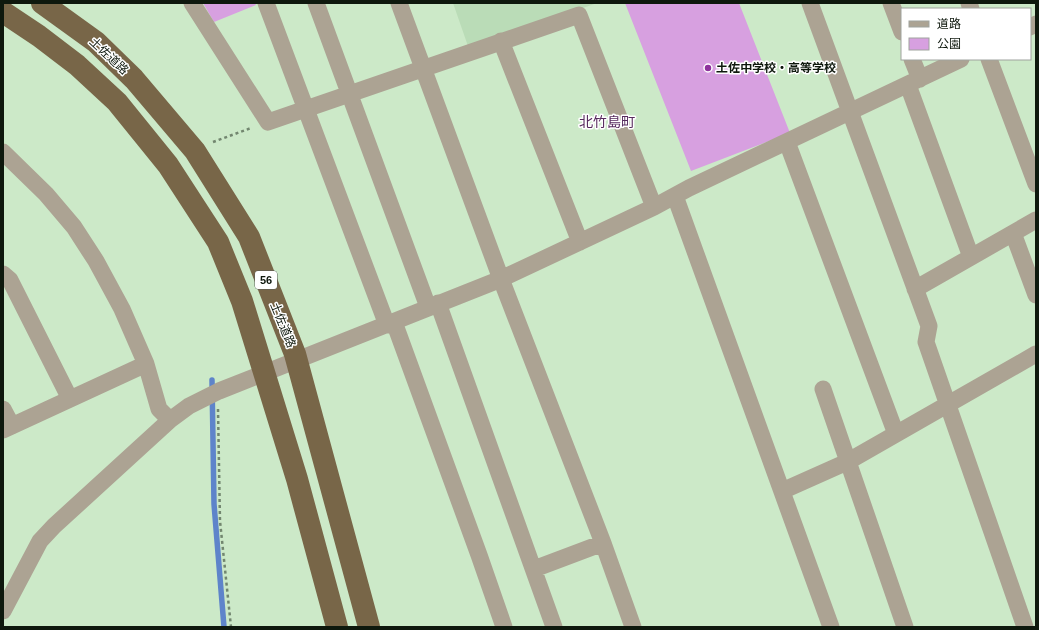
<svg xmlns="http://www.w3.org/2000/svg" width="1039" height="630" font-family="Helvetica,'Noto Sans JP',sans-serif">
	<rect width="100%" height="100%" fill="#cce9c8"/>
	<path fill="#badcb7" d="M453,3H597L469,49Z"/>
	<path fill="#d7a0e0" d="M203,3H255L256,5L214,22Z
		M625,3H739L790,133L691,171Z"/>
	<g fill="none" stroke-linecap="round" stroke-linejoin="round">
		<path stroke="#5e84ca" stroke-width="5.5" d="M212,380L214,504L224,627"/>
		<path stroke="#72866f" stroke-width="2.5" stroke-dasharray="3 3" stroke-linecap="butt" d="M213,142L251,128
			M218,409L220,521L231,627"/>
		<path stroke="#aca393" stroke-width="17" d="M192,3L268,122L579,15L654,207
			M266,3L387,325
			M316,3L428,307
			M399,3L501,279L603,543L633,627
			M810,3L929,326L926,342L1025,627
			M891,3L902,32
			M969,3L971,9
			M1030,27L1036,24
			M501,41L580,242
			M912,59L920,79
			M989,59L1036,184
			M908,85L971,257
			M787,142L896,434
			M3,152L46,194L74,227L96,261L122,309L146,364L159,409L170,420
			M675,196L831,627
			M1013,233L1036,295
			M3,274L10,280L70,399
			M915,289L1036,220
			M438,303L554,627
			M394,322L479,555L504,627
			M823,389L905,627
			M3,409L12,426
			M3,430L146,364
			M782,491L847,462L1036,354
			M534,569L603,543
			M3,611L40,541L54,526L170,420L189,406L219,391L501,279L654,207L689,188L961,59"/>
		<path stroke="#786648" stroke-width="22" d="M42,3L96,42L134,79L195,151L249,237L295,354L369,627
			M3,12L39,36L77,65L117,102L168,165L218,242L242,301L297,479L337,627"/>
	</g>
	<circle fill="#8e329d" stroke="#fff" stroke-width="1.5" cx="708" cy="68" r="4"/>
	<g text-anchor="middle" stroke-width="3" stroke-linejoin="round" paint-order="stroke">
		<rect fill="#fff" stroke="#565d56" stroke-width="1" x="255" y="271" width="22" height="18" rx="3"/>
		<g font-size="11" font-weight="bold" fill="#0e180d">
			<text x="266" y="284">56</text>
		</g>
		<g font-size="12" fill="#0e180d" stroke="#fff">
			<text transform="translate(109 56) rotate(43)" y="4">土佐道路</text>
			<text transform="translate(283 325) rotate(68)" y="4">土佐道路</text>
		</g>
		<g font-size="12" font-weight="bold" fill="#0e180d" stroke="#fff" text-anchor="start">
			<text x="716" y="72">土佐中学校・高等学校</text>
		</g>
		<g font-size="14" fill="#562a5d" stroke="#fff">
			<text x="607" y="127">北竹島町</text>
		</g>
	</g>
	<rect width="1039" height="630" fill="none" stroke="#0e180d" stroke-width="8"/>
	<rect x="901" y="8" width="130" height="52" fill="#ffffff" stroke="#9fa39e"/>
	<rect x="909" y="21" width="20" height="6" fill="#aca393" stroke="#9fa39e"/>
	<text x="937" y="28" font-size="12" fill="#0e180d">道路</text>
	<rect x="909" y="38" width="20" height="12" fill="#d7a0e0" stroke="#9fa39e"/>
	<text x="937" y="48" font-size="12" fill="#0e180d">公園</text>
</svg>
